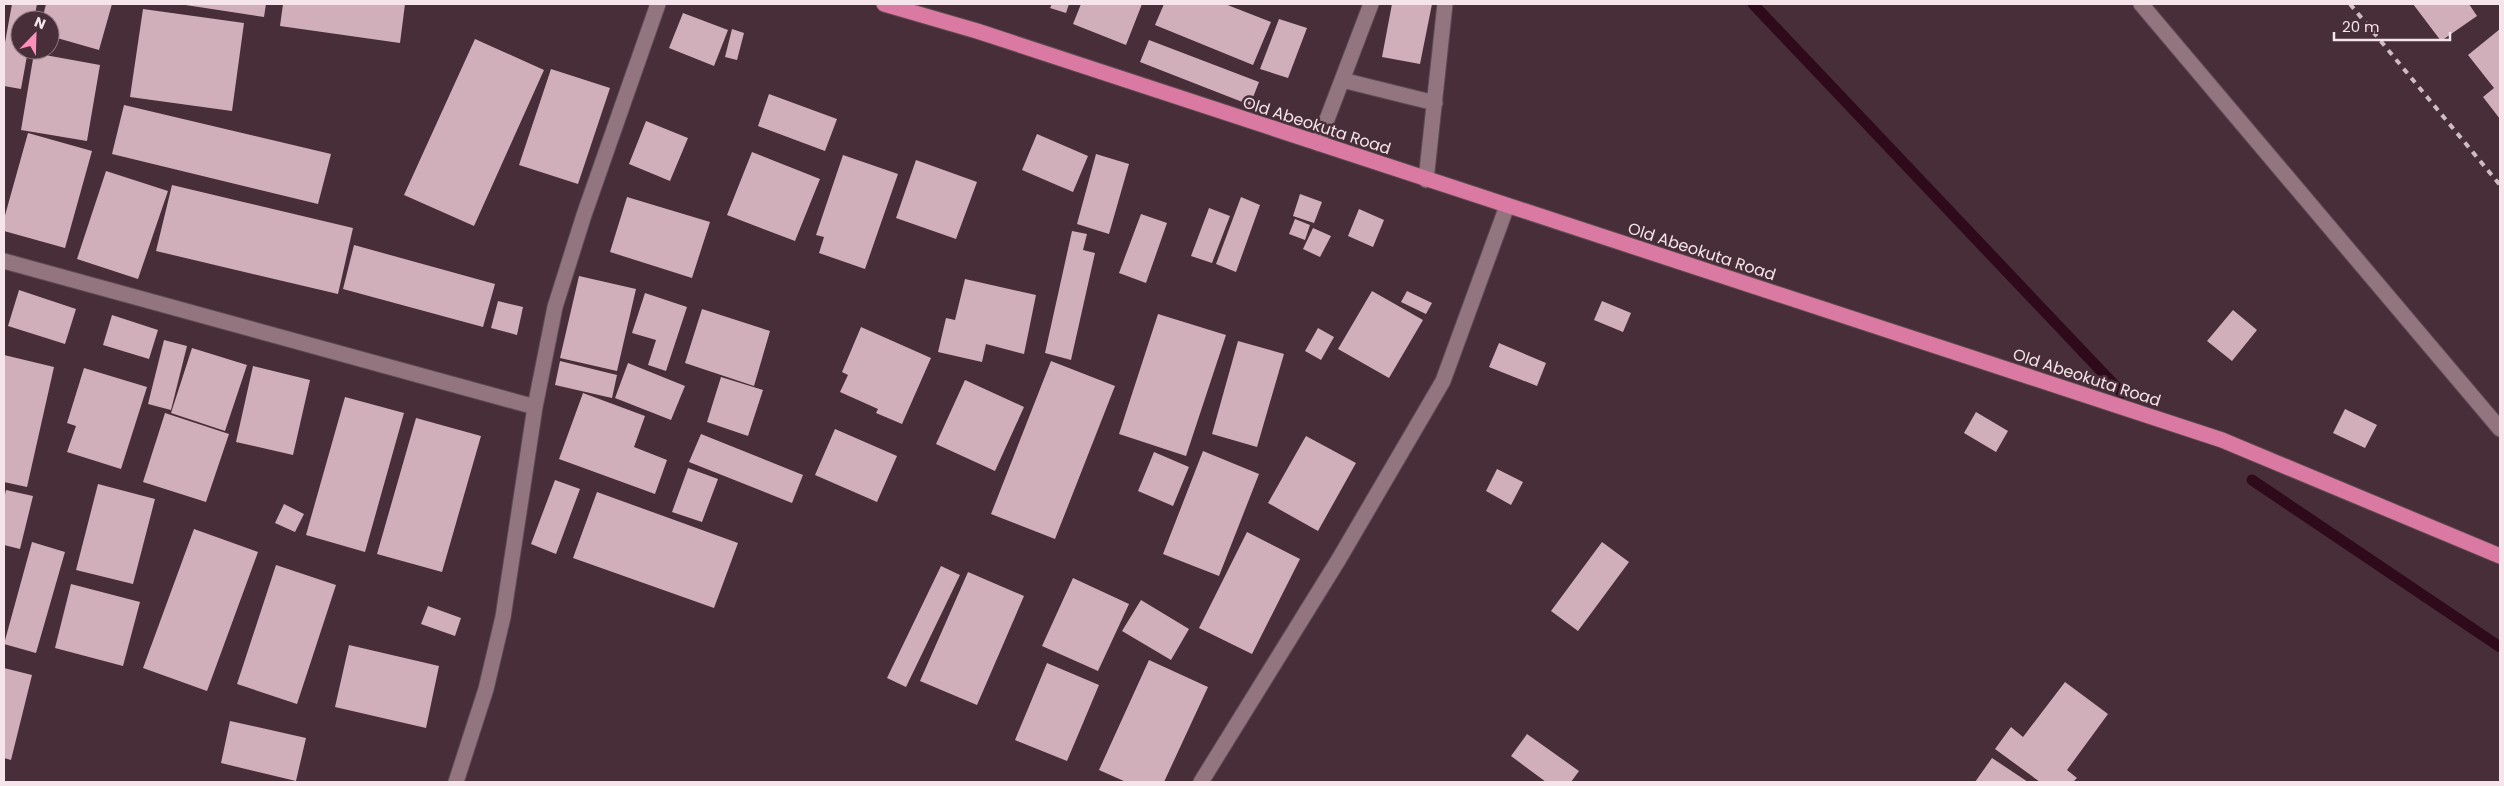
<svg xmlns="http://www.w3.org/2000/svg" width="2504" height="786" font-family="Poppins,sans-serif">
	<rect width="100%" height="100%" fill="#482e38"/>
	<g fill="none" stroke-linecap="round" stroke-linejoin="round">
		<path stroke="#2f0a1b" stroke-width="11" d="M1753,4L2122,393
			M2252,480L2500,647"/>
	</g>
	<path fill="#d0afba" d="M12,4H37L34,20H20V50H28L21,89L4,86V48Z
		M46,4H112L99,50L50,36V20H42Z
		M179,4H266L264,17Z
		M283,4H405L400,43L280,26Z
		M1052,4H1069L1066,13L1050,8Z
		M1081,4H1142L1126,45L1073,24Z
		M1164,4H1225L1271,22L1253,65L1155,25Z
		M1392,4H1432L1420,64L1382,57Z
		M2413,4H2469L2477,16L2441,41Z
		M143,9L244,23L232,111L130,97Z
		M683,13L728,30L714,66L669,48Z
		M1279,19L1307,28L1288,78L1260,69Z
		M732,29L744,33L737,60L725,57Z
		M2500,29V119L2483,97L2494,88L2468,55Z
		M475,39L544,70L474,226L404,195Z
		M1149,40L1259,82L1250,105L1140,62Z
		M34,53L100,65L87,141L21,130Z
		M551,69L610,88L578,184L519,165Z
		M769,94L837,119L825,151L758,126Z
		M124,105L331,154L318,204L112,154Z
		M646,121L688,138L670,181L629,164Z
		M28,133L92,151L65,248L4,231V219Z
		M1037,134L1088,156L1073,192L1022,170Z
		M752,152L820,179L795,241L727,215Z
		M1096,154L1129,164L1109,234L1077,224Z
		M843,155L898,174L865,269L819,253L824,237L816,235Z
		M916,160L977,182L956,239L896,218Z
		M106,171L168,191L138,279L77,259Z
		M172,185L353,228L338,294L156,251Z
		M1300,194L1322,202L1314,223L1293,216Z
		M627,197L710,222L692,278L610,252Z
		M1241,197L1260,205L1236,272L1216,264Z
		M1209,208L1230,216L1212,263L1191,256Z
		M1359,209L1384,220L1373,247L1348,236Z
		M1141,214L1167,223L1146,283L1119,273Z
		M1295,219L1310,225L1305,240L1289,234Z
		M1313,228L1331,236L1320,257L1303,249Z
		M1072,231L1087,234L1083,250L1095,253L1071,360L1045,353Z
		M354,245L495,284L483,327L343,289Z
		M579,276L636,289L617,371L560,358Z
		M965,279L1036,295L1024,354L986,344L982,362L938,352L946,318L955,320Z
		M19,290L76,309L65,344L8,326Z
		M1372,291L1423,320L1389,378L1338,349Z
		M1407,291L1432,303L1426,314L1401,302Z
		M645,293L687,307L666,371L648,365L656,340L632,333Z
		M498,301L523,307L517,335L491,328Z
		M1602,301L1631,313L1623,332L1594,320Z
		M702,309L770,331L754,386L685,363Z
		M2233,310L2257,330L2232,361L2207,341Z
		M1158,314L1226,335L1186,456L1119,434Z
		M112,315L158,330L149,359L103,345Z
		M861,327L931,358L902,424L876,413L878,409L840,392L848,375L842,372Z
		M1318,328L1334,337L1321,360L1305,351Z
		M164,340L187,346L171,410L148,404Z
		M1238,341L1284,354L1257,447L1212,434Z
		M1499,343L1546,363L1537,386L1489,367Z
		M192,348L247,365L225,431L171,413Z
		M4,355L54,367L27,487L4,482Z
		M560,361L617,375L612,398L555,385Z
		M1051,361L1115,386L1055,539L991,514Z
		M628,363L685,386L671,420L615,398Z
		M253,366L310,380L293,455L236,442Z
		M84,368L147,387L121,469L67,452L76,426L67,423Z
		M721,377L763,390L748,436L707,422Z
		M965,380L1024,407L995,471L936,444Z
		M583,393L645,416L634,447L667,460L655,494L559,459Z
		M345,397L404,413L365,552L306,535Z
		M2345,409L2377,425L2365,448L2333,433Z
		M1976,412L2008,431L1996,452L1964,433Z
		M165,413L229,434L206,502L143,482Z
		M416,418L481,436L442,572L377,554Z
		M835,429L897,456L877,502L815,475Z
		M701,434L803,475L792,503L689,462Z
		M1306,436L1356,463L1318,531L1268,503Z
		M1203,451L1259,474L1219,576L1163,554Z
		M1154,452L1189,467L1173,506L1138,491Z
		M688,468L718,479L702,522L672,512Z
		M1497,469L1523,482L1511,505L1486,491Z
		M555,480L580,489L556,554L531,544Z
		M98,484L155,499L133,584L76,570Z
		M6,490L33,496L20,549L4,545V499Z
		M597,492L738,543L714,608L573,558Z
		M284,504L304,514L295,532L275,523Z
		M194,529L258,552L207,691L143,668Z
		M1247,532L1300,559L1252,654L1199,628Z
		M32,542L65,552L36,653L4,644Z
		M1602,542L1629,562L1578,631L1551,611Z
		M276,565L336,585L297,704L237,684Z
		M941,566L960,575L906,687L887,678Z
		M968,572L1024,596L977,705L920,681Z
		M1073,578L1129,604L1098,671L1042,646Z
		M71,584L140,602L123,666L55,648Z
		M1141,600L1189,629L1171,660L1122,631Z
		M428,606L461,618L455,636L421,624Z
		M349,645L439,666L426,728L335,707Z
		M1149,660L1208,687L1164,782H1126L1099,770Z
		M1047,663L1099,685L1067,761L1015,740Z
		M4,668L32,675L11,760L4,758Z
		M2065,682L2108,714L2067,770L2077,778L2073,782H2040L1995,749L2011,727L2023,737Z
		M230,721L306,738L296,781L221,763Z
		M1527,734L1579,771L1571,782H1546L1511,756Z
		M1992,758L2028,782H1975Z"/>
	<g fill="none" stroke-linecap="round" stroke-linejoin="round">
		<g stroke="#614c54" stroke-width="17">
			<path id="lane" d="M1342,80L1435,103
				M1318,143L1371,4
				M1426,180L1445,4"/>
		</g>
		<g stroke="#614c54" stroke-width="17">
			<path id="street" d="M2141,4L2500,429
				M4,261L535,407
				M456,782L486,689L503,617L535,407L555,307L584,215L658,4
				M1201,782L1339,559L1443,381L1507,206"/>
		</g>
		<g stroke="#614c54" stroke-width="17">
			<path id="highway" d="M884,4L977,31L2222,440L2500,556"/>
		</g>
		<use href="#lane" stroke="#937580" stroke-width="15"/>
		<use href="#street" stroke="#937580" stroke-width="15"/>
		<use href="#highway" stroke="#da79a1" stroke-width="15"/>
		<path stroke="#d0bdc4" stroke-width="4" stroke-dasharray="6 6" stroke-linecap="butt" d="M2350,4L2500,185"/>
	</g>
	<g text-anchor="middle" stroke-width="5" stroke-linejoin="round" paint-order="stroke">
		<g font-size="16" fill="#f5e4ea" stroke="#482e38">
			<text transform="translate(1317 125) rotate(18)" y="6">Old Abeokuta Road</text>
			<text transform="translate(1702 251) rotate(18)" y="6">Old Abeokuta Road</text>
			<text transform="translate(2087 377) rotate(18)" y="6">Old Abeokuta Road</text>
		</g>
	</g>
	<rect width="2504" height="786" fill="none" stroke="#f5e4ea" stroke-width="10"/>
	<g transform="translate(35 35) rotate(23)"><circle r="24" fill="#482e38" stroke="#8d777f"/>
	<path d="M0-4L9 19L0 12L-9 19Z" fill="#fe8ebc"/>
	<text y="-8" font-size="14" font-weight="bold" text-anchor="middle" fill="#f5e4ea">N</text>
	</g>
	<path d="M2334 32v8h116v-8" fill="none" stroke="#f5e4ea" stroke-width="2.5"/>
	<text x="2342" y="32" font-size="15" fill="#f5e4ea" stroke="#482e38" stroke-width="4" paint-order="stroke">20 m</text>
</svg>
